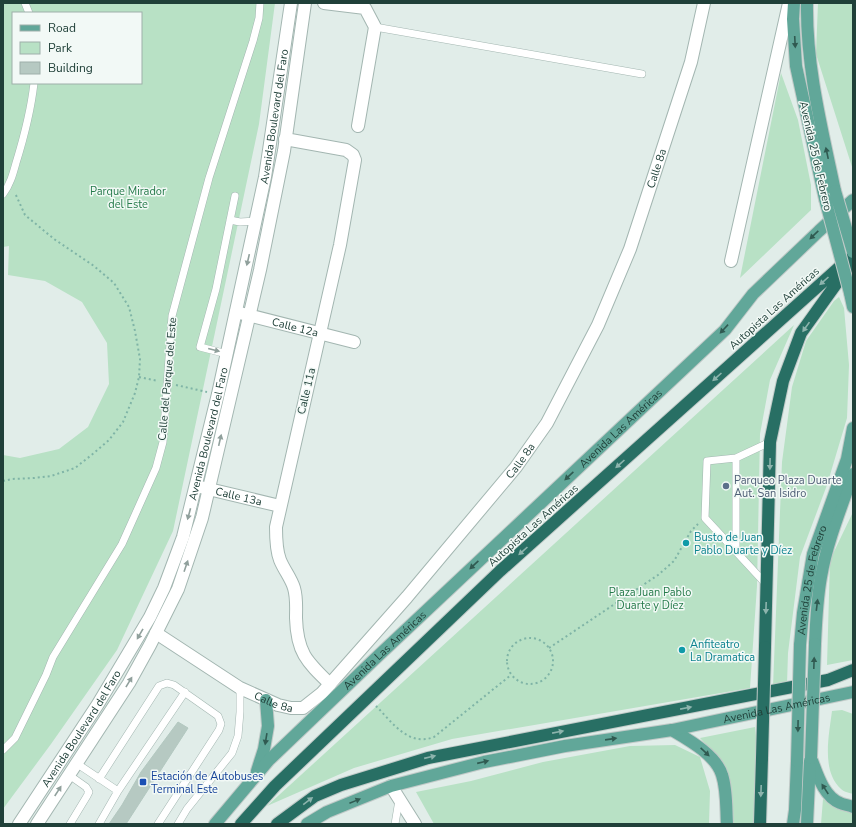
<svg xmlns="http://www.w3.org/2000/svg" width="856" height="827" font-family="'Nunito Sans',sans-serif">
	<rect width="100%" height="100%" fill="#e1ede9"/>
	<path fill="#b8e1c5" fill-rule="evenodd" d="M3,3H275L259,124L173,531L117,650L51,744L3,809V455L20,458L59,449L88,427L109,384L107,343L82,302L45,281L8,275L9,246L3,247ZM13,13H141V83H13Z
		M818,3H853V170L816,54Z
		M781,73L798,120L811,185V210L740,278Z
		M839,297L844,308L849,365L847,418L827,485L800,557L788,653L787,684L773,687L782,462L792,387L806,341L834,301Z
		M794,325L770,380L760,434L757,586L750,688L452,739L354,768L267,806Z
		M853,512V660L827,665L830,560Z
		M842,710L853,714V794C850,793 844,792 841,789C821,771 829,735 832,711Z
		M755,727L758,757L756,824H730L718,758L700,738Z
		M675,745L700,757L710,791L709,824H434L416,792L471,781L543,762L630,746Z
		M823,799L853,814V824H821Z"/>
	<path fill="#b6c9c2" stroke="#b3c8c0" d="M178,722L188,728L126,824H109L122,805L141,772Z"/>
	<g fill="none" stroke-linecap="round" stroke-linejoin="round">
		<g stroke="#a3b6b1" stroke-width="8">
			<path id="service" d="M25,3L29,13
				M375,27L642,74
				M3,194C10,185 13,174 16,163C24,137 31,110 34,83
				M230,220L240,222L256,221
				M227,354L200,347L216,289L235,196
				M736,551V458
				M766,584L705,518L707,461L736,458L770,442
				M3,750L15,738L46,675L53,657L122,544L156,468L163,442L172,316L209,178L253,41L259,18L260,3
				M76,763L118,791
				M69,775L86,787L89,792L87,796L70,824
				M99,779L159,686L167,683L174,685L218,716L221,724L219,730L158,824
				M99,824L118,791L185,692
				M178,824L187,809L232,753L238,736L240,712V688
				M395,824L399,800"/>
		</g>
		<g stroke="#a3b6b1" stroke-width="14">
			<g id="minor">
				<path d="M324,3L365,8L375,27L358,126"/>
				<path d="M285,139L346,150L353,155L355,160L340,245L276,527C276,537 276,550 280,560C284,570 291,578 294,588C297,598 296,608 296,618C297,652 306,661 330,684"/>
				<path d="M731,261L789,3"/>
				<path id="s1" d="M236,312L354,342"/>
				<path id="s2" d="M196,486L280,506"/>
				<path id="s3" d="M156,633L240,688L278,705L291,708H303L322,693L407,597L516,467L547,423L598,325L630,249L691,62L704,3"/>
				<path d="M391,786L415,824"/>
			</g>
		</g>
		<g stroke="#a3b6b1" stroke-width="14">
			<g id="tertiary">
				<path id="s4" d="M19,824L98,704L150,617L164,588L183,537L218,394L265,177L291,3"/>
				<path d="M37,824L129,683L150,645L178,589L202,518L260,270L284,151L305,3"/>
			</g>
		</g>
		<g stroke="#c1cac8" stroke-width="14">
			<g id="primary">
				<path d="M794,3L793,19L796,66L825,199"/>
				<path d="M807,3C806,67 822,129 835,191"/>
				<path d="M850,293L853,307"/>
				<path d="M815,644C816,621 817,599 821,577C827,542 841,508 853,474"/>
				<path id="s5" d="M800,645L803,613L813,554L847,459L853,428"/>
				<path d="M672,730C689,740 716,755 722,775C727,790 726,808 727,824"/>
				<path d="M811,758C817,773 823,796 840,803C844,805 849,805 853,807"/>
				<path d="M257,771L264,749L268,726L266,700"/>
				<path id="s6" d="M215,824L269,760L378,656L725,330L753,294L819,231L853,200"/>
				<path id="s7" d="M307,824L327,812L391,786L484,762L565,746L672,730L853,692"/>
				<path d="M793,824L795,810L797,761"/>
				<path d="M807,824L810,761"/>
			</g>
		</g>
		<g stroke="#c1cac8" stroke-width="14">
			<path id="motorway" d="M765,647L770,442L783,381L801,333L849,266
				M241,824L275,786L500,571L853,255
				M277,824L315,796L341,785L428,758L828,680L853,670
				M760,824L762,758"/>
		</g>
		<path stroke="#7fb4a6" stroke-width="2" stroke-dasharray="2 3" stroke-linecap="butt" d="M139,377L158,381
			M176,385L207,392
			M3,481L12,479L34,478L51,476L75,468L94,453L109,440L123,422L135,393L139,377L140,359L135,331L129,307L114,283L94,266L54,239L25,215L15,193
			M507 661a23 23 0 1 1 46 0a23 23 0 1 1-46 0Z
			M549,648L658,575L674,561L691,531L698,524
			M376,706C392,722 408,747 434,737L511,675"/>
		<use href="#service" stroke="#fff" stroke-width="7"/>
		<use href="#minor" stroke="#fff" stroke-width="12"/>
		<use href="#tertiary" stroke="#fff" stroke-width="12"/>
		<use href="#primary" stroke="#61a799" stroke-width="12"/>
		<use href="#motorway" stroke="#286f64" stroke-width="12"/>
		<g stroke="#c1cac8" stroke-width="14" stroke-linecap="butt">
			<path id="primary-bridge" d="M835,191L853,252
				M825,199L850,293
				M811,758L815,644
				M797,761L800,645"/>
		</g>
		<g stroke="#c1cac8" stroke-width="14" stroke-linecap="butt">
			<path id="motorway-bridge" d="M762,758L765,647"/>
		</g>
		<use href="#primary-bridge" stroke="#61a799" stroke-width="12"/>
		<use href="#motorway-bridge" stroke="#286f64" stroke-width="12"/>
	</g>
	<defs><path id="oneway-solid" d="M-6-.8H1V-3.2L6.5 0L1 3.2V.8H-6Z"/></defs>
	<g fill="#305a51">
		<use href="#oneway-solid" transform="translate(795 42) rotate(87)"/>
		<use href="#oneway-solid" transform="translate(827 153) rotate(-102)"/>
		<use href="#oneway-solid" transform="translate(814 235) rotate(136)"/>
		<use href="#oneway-solid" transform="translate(724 329) rotate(133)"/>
		<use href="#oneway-solid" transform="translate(569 476) rotate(137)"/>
		<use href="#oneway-solid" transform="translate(474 565) rotate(137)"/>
		<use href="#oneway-solid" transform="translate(817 605) rotate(-83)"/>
		<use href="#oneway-solid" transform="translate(814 663) rotate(-88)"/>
		<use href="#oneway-solid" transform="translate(798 726) rotate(91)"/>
		<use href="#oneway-solid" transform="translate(266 739) rotate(99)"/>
		<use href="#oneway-solid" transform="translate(611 739) rotate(-8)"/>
		<use href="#oneway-solid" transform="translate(705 752) rotate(43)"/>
		<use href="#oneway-solid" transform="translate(483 762) rotate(-13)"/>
		<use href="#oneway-solid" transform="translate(825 789) rotate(-123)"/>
		<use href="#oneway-solid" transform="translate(355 801) rotate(-22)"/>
	</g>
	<g fill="#90a09c">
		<use href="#oneway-solid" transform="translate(248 260) rotate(103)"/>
		<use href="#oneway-solid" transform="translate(214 350) rotate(14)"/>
		<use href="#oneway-solid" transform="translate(220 440) rotate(-77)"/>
		<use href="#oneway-solid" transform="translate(189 514) rotate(105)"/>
		<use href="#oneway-solid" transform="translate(186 566) rotate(-71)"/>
		<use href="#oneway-solid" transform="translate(140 634) rotate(120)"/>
		<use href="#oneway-solid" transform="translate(129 682) rotate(-59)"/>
		<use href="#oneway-solid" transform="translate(58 791) rotate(-57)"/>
	</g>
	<g fill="#8db4ad">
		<use href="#oneway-solid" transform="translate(824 281) rotate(138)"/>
		<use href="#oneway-solid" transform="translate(806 327) rotate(125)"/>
		<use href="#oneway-solid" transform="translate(717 377) rotate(138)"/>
		<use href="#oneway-solid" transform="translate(620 464) rotate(138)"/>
		<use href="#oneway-solid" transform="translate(770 464) rotate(91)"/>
		<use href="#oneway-solid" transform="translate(523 551) rotate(138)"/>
		<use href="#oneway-solid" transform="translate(766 608) rotate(92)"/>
		<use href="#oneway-solid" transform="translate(686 708) rotate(-11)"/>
		<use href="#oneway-solid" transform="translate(558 732) rotate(-11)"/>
		<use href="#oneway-solid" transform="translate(430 757) rotate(-13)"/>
		<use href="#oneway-solid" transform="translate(761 791) rotate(92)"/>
		<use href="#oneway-solid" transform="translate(308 801) rotate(-37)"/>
	</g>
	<circle fill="#5c6f8a" stroke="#f2f9f6" stroke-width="1.5" cx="726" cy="486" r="4"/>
	<g fill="#0f9aa8" stroke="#f2f9f6" stroke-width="1.5">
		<circle cx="686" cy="543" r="4"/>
		<circle cx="682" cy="650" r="4"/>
	</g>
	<rect fill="#1a4fb4" stroke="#f2f9f6" stroke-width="1.5" x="139" y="778" width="8" height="8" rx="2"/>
	<g text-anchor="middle" stroke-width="3" stroke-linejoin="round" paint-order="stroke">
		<g font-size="11" fill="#204039" stroke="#f2f9f6">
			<text dy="4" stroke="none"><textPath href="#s4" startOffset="762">Avenida Boulevard del Faro</textPath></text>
			<text transform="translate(816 156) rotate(77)" y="4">Avenida 25 de Febrero</text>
			<text dy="4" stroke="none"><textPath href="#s3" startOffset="821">Calle 8a</textPath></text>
			<text transform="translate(774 308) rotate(-42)" y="4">Autopista Las Américas</text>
			<text dy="4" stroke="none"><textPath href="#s1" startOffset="61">Calle 12a</textPath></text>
			<text transform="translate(167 379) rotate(-85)" y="4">Calle del Parque del Este</text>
			<text transform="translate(306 391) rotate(-77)" y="4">Calle 11a</text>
			<text dy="4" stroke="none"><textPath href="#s6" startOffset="567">Avenida Las Américas</textPath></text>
			<text dy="4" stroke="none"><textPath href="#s4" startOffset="438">Avenida Boulevard del Faro</textPath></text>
			<text dy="4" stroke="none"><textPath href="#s3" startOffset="497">Calle 8a</textPath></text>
			<text dy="4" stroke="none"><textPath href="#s2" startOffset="44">Calle 13a</textPath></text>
			<text transform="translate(533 525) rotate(-42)" y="4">Autopista Las Américas</text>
			<text dy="4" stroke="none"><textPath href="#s5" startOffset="66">Avenida 25 de Febrero</textPath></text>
			<text dy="4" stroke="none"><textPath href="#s6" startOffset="243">Avenida Las Américas</textPath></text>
			<text dy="4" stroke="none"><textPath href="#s3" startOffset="137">Calle 8a</textPath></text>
			<text dy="4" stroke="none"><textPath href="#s7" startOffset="486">Avenida Las Américas</textPath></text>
			<text dy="4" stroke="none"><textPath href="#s4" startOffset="114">Avenida Boulevard del Faro</textPath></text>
		</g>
		<g font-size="11" fill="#267b4b" stroke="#f2f9f6">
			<text x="128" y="195">Parque Mirador<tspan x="128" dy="13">del Este</tspan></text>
			<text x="650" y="596">Plaza Juan Pablo<tspan x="650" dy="13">Duarte y Díez</tspan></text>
		</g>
		<g font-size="11" fill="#4e5e75" stroke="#f2f9f6" text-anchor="start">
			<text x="734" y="484">Parqueo Plaza Duarte<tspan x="734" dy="13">Aut. San Isidro</tspan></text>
		</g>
		<g font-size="11" fill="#0d838f" stroke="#f2f9f6" text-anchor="start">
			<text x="694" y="541">Busto de Juan<tspan x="694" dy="13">Pablo Duarte y Díez</tspan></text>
			<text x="690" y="648">Anfiteatro<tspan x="690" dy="13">La Dramatica</tspan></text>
		</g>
		<g font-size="11" fill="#164399" stroke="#f2f9f6" text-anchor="start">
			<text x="151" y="780">Estación de Autobuses<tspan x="151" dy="13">Terminal Este</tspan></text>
		</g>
	</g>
	<rect width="856" height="827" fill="none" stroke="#204039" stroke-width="8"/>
	<rect x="12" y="12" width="130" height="72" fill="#f2f9f6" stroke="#9eafaa"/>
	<rect x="20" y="25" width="20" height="6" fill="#61a799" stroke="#9eafaa"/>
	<text x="48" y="32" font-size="12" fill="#204039">Road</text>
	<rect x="20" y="42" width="20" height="12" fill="#b8e1c5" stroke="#9eafaa"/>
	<text x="48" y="52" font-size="12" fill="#204039">Park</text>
	<rect x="20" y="62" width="20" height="12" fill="#b6c9c2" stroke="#9eafaa"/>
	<text x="48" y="72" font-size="12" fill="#204039">Building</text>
</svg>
